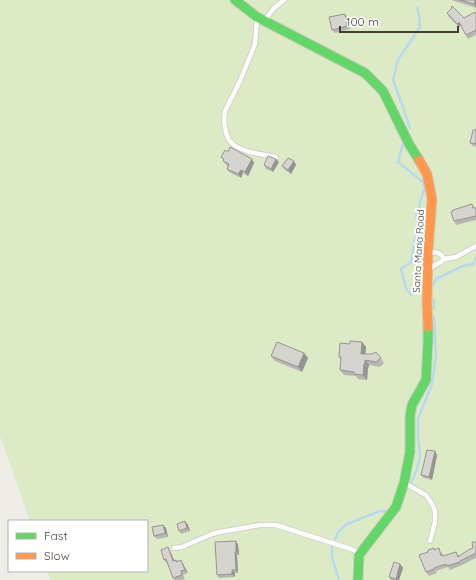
<svg xmlns="http://www.w3.org/2000/svg" width="476" height="580" font-family="Quicksand,sans-serif">
	<rect width="100%" height="100%" fill="#eeede8"/>
	<path fill="#dceac6" d="M0,0H476V580H50L47,571H147V521H30L0,436Z"/>
	<g fill="none" stroke-linecap="round" stroke-linejoin="round">
		<path stroke="#b6d9ef" stroke-width="2.5" d="M410,128L403,107L393,80L398,60L420,27L419,15L417,8
			M403,144L398,162L423,182V185
			M433,285L436,279L463,266L473,264L476,258
			M411,295L406,288L401,269L411,262L414,243L420,223L416,217L424,189
			M433,300L434,301V308
			M410,486L417,469L420,457L418,436V419L432,384L436,356L434,317
			M335,539L339,531L347,524L380,511H385
			M332,546V557L339,580"/>
		<g stroke="#cbc9c4" stroke-width="6">
			<path id="lane" d="M257,19L255,44L240,81L225,111L224,120L226,133L229,140L235,146L249,152L276,157
				M265,20L274,8L284,0
				M428,252C435,252 441,252 444,259L456,257L476,246
				M430,268L441,262L444,259
				M406,484L426,495L432,504L435,511V522L430,541
				M174,548L182,547L212,534L220,532L260,525H276L351,549L359,553"/>
		</g>
		<g stroke="#cecabe" stroke-width="11">
			<path id="fast" d="M235,0L257,17L365,73L383,91L409,144L419,160
				M358,580L359,555L396,507L404,483L410,452V416L412,405L426,380L428,341V327"/>
		</g>
		<g stroke="#cecabe" stroke-width="11">
			<path id="slow" d="M419,160L427,174L432,199L428,252L427,303L428,327"/>
		</g>
		<use href="#lane" stroke="#fcfcfc" stroke-width="4.5"/>
		<use href="#fast" stroke="#63d668" stroke-width="9"/>
		<use href="#slow" stroke="#ff974d" stroke-width="9"/>
	</g>
	<path fill="#b8b6b2" d="M451,0H476V8Z
		M447,13L464,18L476,14V35L468,39L461,26L459,27L449,17Z
		M348,17L350,29L335,33L332,30Z
		M476,130V147L473,146L470,143Z
		M228,152L252,159L254,163L248,176L243,173L241,178L229,172L227,169L228,166L226,165L221,157Z
		M294,161L296,165L291,174L285,170L282,166Z
		M279,162L273,172L266,169L264,165Z
		M472,204L475,208H476V220L456,225L454,221Z
		M362,342L366,347L365,354H372L376,352L384,363L380,367L369,365L368,369L367,380L358,379L356,376L344,375L340,370L341,360L339,357L350,344Z
		M304,353L308,358L302,372L275,361L271,356Z
		M435,451L437,455L432,480L424,478L421,475Z
		M185,521L188,525L190,531L181,534L179,531Z
		M163,525L166,528L168,537L157,539L154,536Z
		M236,541L238,545L239,555H237L238,573H235V577L219,578L217,575Z
		M476,542V558L462,565L450,570L448,567L436,571L437,573L429,576L426,572L435,550L441,552L443,555L444,556L459,555V556L473,548Z
		M170,551L174,560H176L177,561L183,564L188,573L183,575L185,579L181,580H174L173,578L167,563L164,560Z
		M400,564L403,568L399,580H391L389,577Z"/>
	<path fill="#969491" d="M475,0H476V8L474,4Z
		M345,14L348,17L350,29L347,26Z
		M459,22L461,25L459,27L457,24Z
		M252,159L254,163L248,176L245,172Z
		M276,159L279,162L273,172L271,169Z
		M294,161L296,165L291,174L288,170Z
		M241,170L243,173L241,178L238,174Z
		M362,342L366,347L365,358L361,354Z
		M304,353L308,358L302,372L298,367Z
		M365,360L369,365L368,369L365,364Z
		M364,364L368,369L367,380L363,375Z
		M435,451L437,455L432,480L429,477Z
		M185,521L188,525L190,531L187,528Z
		M163,525L166,528L168,537L165,533Z
		M236,541L238,545L239,555L236,552Z
		M168,547L170,551L176,564L173,561Z
		M235,552L237,555L238,573L236,570Z
		M181,560L183,564L188,573L185,570Z
		M400,564L403,568L399,580H396V579Z
		M232,570L235,573V577L232,574Z"/>
	<path fill="#d6d4cf" stroke="#969491" d="M460,0H475L474,4Z
		M452,6L464,18L475,12L476,14V30L466,35L459,22L457,24L447,13L452,8L451,7Z
		M345,14L347,26L332,30L329,17Z
		M473,130H476V144L470,143Z
		M230,147L252,159L245,172L241,170L238,174L227,169L229,164L223,161L224,159L221,157L225,150L228,152Z
		M268,156L276,159L271,169L264,165Z
		M288,158L294,161L288,170L282,166Z
		M472,204L473,208H476V216L454,221L451,212L453,211V210Z
		M350,341L362,342L361,354H372L376,352L381,358L376,362L365,360V364H364L363,375L354,374V372L340,370L341,357H339L340,343L350,344Z
		M277,342L304,353L298,367L271,356Z
		M427,450L435,451L429,477L421,475Z
		M185,521L187,528L179,531L177,524Z
		M163,525L165,533L154,536L152,527Z
		M236,541V552H235L236,570H232V574L217,575L215,542Z
		M472,542H476V553L460,561V562L447,566L446,564L434,568V569L426,572L419,555L428,552V550L434,548V550L439,548L441,556L443,555V556L456,552L458,557L468,550L473,548Z
		M168,547L173,561L176,560V562L181,560L185,570L181,571L182,575L173,578L166,559L164,560L161,550Z
		M394,562L400,564L396,579L389,577Z"/>
	<g text-anchor="middle" stroke-width="4" stroke-linejoin="round" paint-order="stroke">
		<g font-size="10" fill="#453e34" stroke="#fff">
			<text transform="translate(418 251) rotate(-87)" y="4">Santa Maria Road</text>
		</g>
	</g>
	<rect x="8" y="520" width="140" height="52" fill="#ffffff" stroke="#b5b2ae"/>
	<rect x="16" y="533" width="20" height="6" fill="#63d668" stroke="#b5b2ae"/>
	<text x="44" y="540" font-size="12" fill="#453e34">Fast</text>
	<rect x="16" y="553" width="20" height="6" fill="#ff974d" stroke="#b5b2ae"/>
	<text x="44" y="560" font-size="12" fill="#453e34">Slow</text>
	<path d="M340 26v6h118v-6" fill="none" stroke="#453e34" stroke-width="2"/>
	<text x="346" y="26" font-size="12" fill="#453e34" stroke="#ffffff" stroke-width="3" paint-order="stroke">100 m</text>
</svg>
